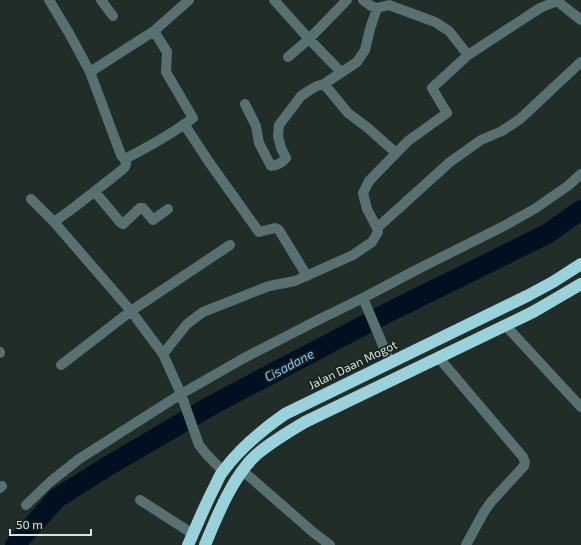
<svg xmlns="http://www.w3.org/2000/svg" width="581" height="545" font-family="'Exo 2',sans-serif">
	<rect width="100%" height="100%" fill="#202d28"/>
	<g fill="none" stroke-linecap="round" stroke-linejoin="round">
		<path stroke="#001020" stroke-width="20" d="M15,545L57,498L108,466L214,404L391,311L547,234L581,210"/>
		<path stroke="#597073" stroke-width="10" d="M49,0L69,33L90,72L121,155C126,161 129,164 122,170L72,209L54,222
			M101,0L113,16
			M274,0L309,39L341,72
			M363,0L371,6L377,8L389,5L435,22L449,31L468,55L540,8L557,1L581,20
			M288,57L309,39L347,0
			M90,72L154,31L189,0
			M324,84L348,113L368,128L396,153
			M245,104L256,126L259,143L271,166C276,166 283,162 286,158L281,148L278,136L279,125L301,96L310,90L317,86L324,84L357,62L365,50L370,29L377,8
			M184,124L209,162L259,232L275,228L279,230L307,276
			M125,159C148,147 172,134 193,118L166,72L167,52L154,31
			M95,192L120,222L123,224L140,208H143L153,220L168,209
			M31,199L54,222L131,311L163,354L181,394L199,445L207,455L223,471
			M377,228L450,162L481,140L502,131L520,119L581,62
			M363,298L390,362
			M505,325L581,407
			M0,352V353
			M163,354L187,324L203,312L269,286L295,281L353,255L372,242L378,232L377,228L367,209L363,193L369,181L408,141L447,113L432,88L468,55
			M439,358L523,457L525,462L524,466L491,502L484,512L466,545
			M61,365L131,311L230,245
			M243,471L314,533L330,545
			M0,488L2,486
			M140,500L193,534
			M26,505L50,482L79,459L181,394L244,358L318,320L363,298L420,268L504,226L536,208L569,185L581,174"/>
		<path stroke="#99d2da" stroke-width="12" d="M188,545C197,525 205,505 215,486C218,480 220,474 224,470C241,447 262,430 285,414L527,296L553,282L581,264
			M205,545C217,516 233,476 256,455C271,442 288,432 305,422L533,312L581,284"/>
	</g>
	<g text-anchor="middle" stroke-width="3.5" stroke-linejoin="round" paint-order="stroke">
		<g font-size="12" fill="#dae2df" stroke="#16231f">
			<text transform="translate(353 365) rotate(-26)" y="4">Jalan Daan Mogot</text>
		</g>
		<g font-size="13" font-style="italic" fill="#87c6f2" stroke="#16231f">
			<text transform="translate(289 365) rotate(-28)" y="5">Cisadane</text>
		</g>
	</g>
	<path d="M10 529v6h81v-6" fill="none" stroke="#dae2df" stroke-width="2"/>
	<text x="16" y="529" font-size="12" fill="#dae2df" stroke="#16231f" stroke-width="3" paint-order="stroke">50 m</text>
</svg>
